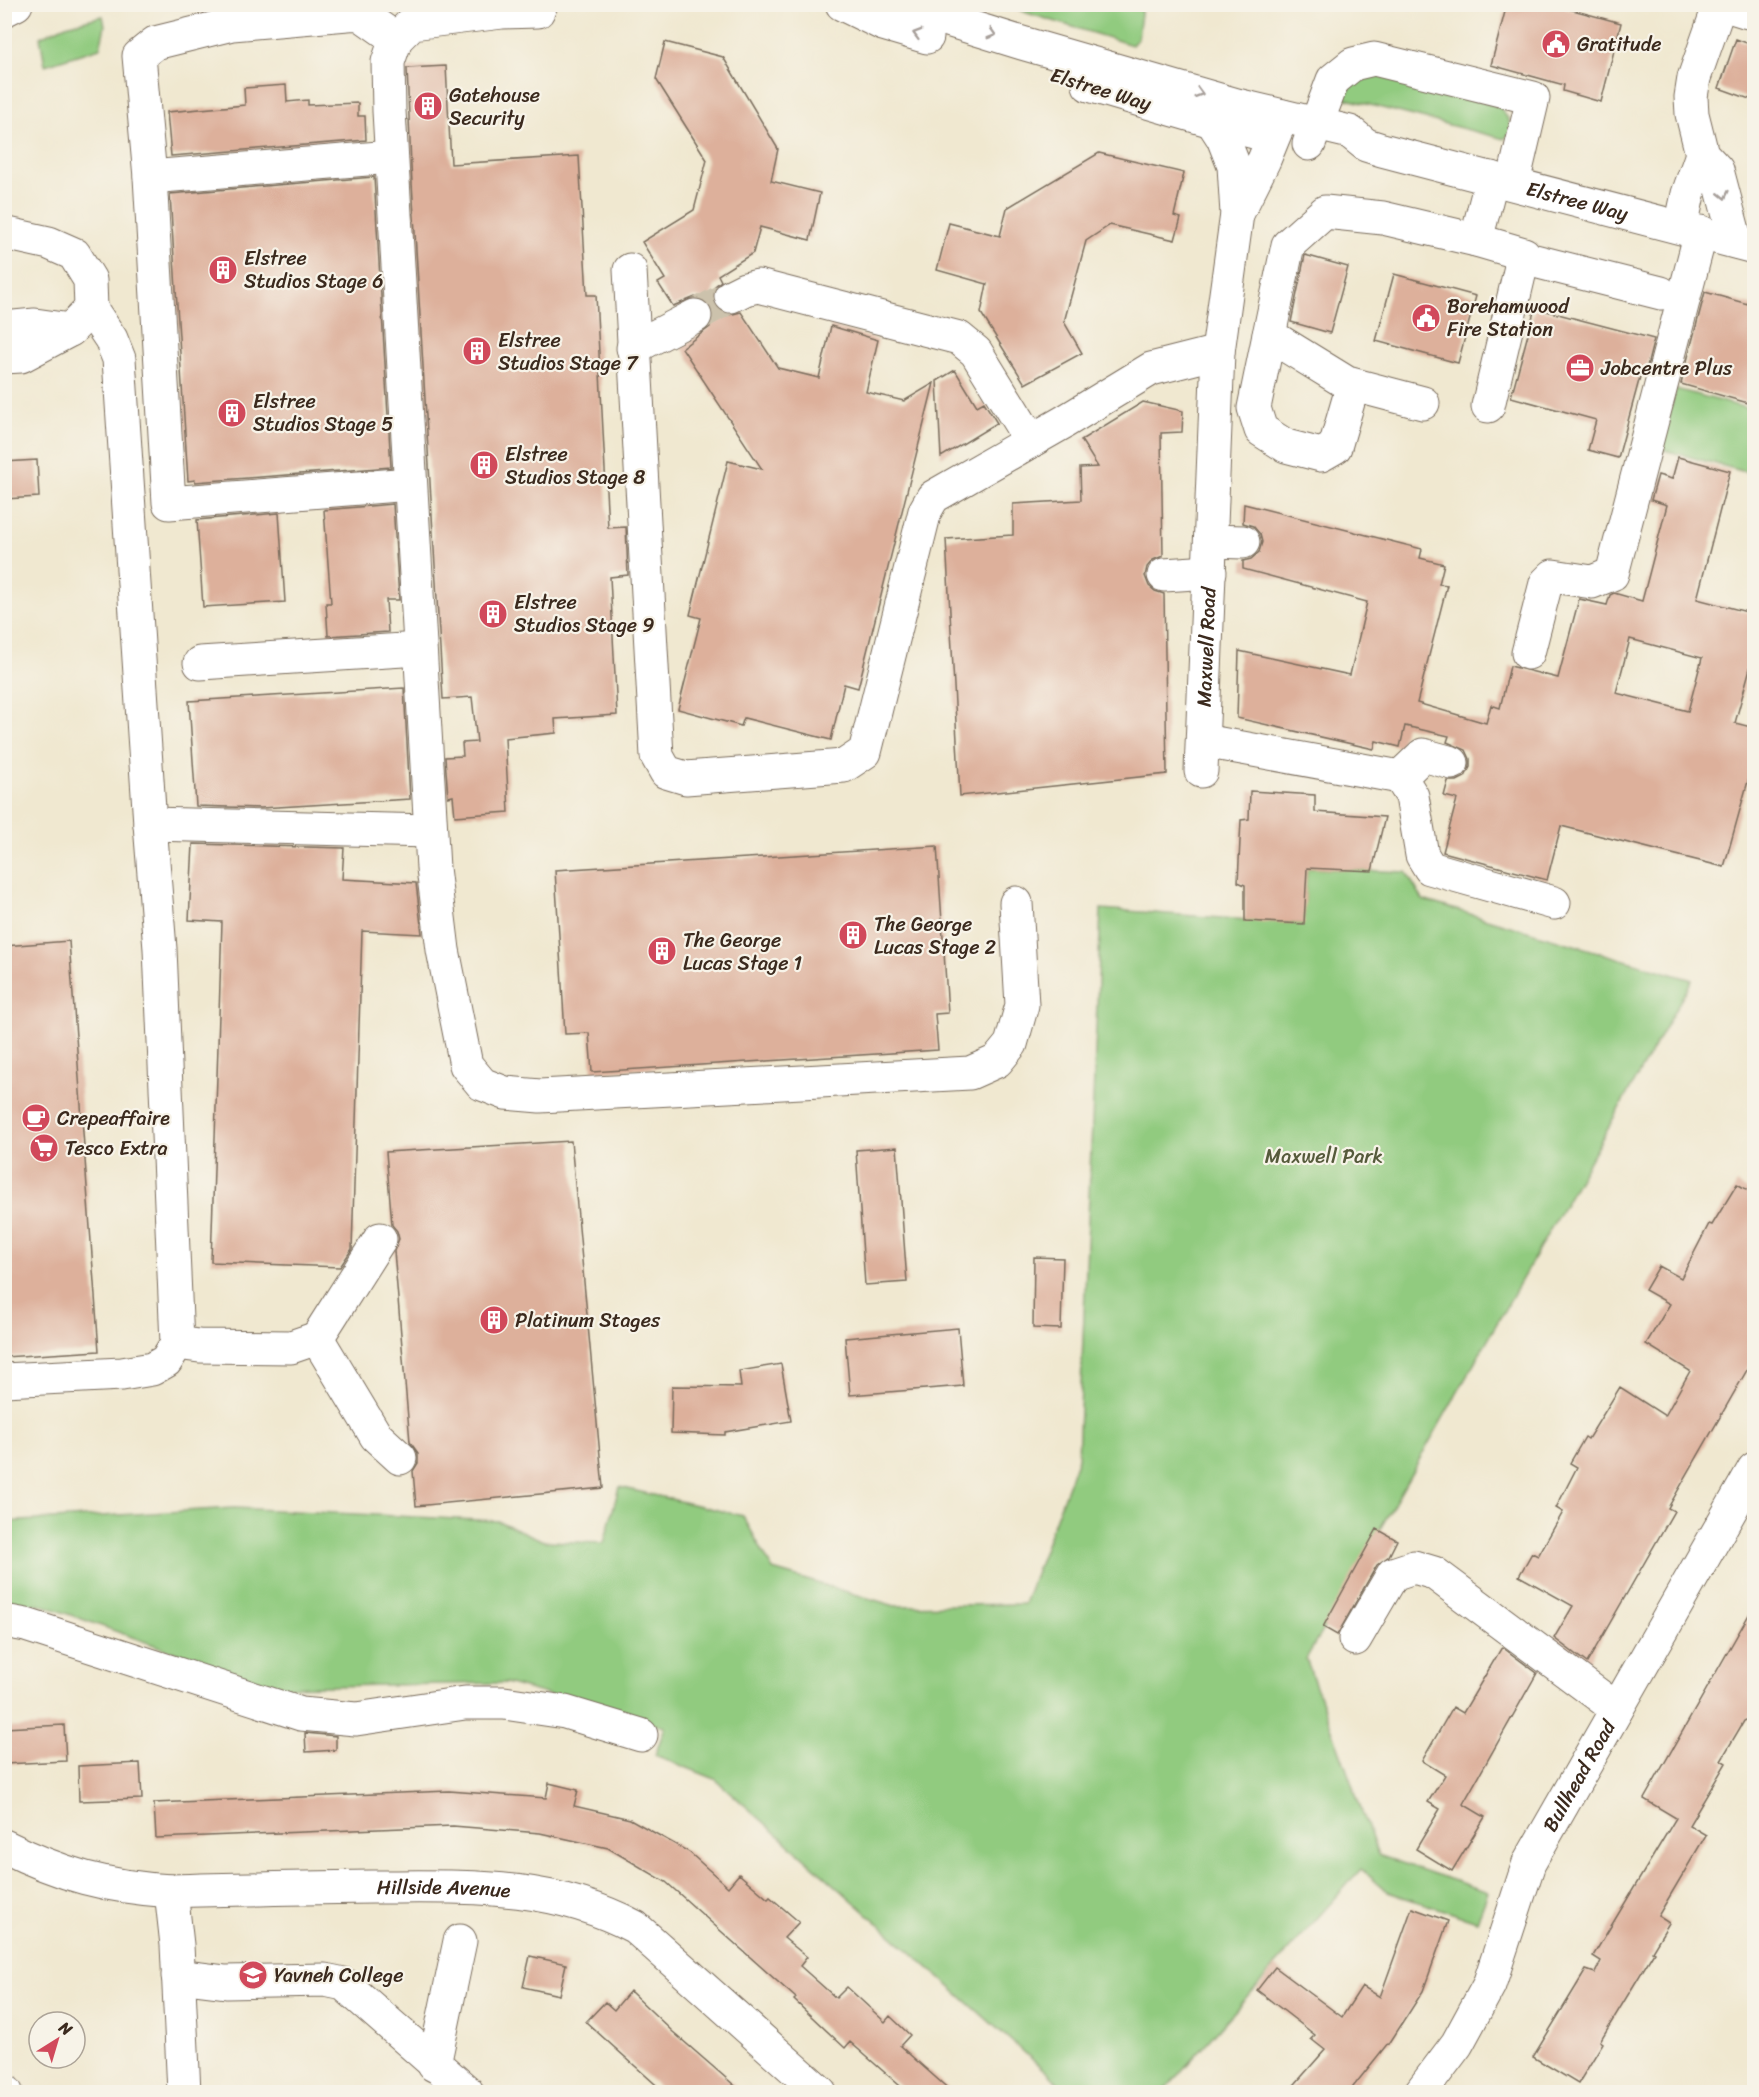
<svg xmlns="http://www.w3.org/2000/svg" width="1759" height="2097" font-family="Sriracha,sans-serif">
	<rect width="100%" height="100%" fill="#f7f3e8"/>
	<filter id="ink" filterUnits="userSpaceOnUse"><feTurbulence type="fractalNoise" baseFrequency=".0167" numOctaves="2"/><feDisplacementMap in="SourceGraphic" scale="12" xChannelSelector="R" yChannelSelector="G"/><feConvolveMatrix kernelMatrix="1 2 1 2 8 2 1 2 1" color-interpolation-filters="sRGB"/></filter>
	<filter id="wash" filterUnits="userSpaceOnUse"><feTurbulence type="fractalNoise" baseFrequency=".008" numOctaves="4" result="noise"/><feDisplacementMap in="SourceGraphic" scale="24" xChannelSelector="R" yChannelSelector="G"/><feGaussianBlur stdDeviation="1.35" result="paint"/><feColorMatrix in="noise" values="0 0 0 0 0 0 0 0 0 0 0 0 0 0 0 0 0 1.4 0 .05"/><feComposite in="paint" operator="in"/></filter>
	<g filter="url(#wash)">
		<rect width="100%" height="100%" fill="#f0e8d0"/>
		<path fill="#91cb7f" stroke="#667a4e" stroke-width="1.5" d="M1009,5H1008H1142L1138,38L1132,45L1027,13Z
			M103,16L105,26L100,48L45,65L40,37L66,25Z
			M1377,74L1499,106L1509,120L1511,133L1504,139L1339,97L1360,77Z
			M1676,389L1754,410V439L1746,472L1660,449Z
			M1307,868L1406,872L1423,900L1692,980L1306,1659L1378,1855L1488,1892L1477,1921L1388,1892L1361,1869L1163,2092H1069L715,1779L655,1755L665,1727L506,1683L271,1687L40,1604L5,1605V1522L234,1508L498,1521L544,1541L604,1543L619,1487L743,1516L773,1570L895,1606L1024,1604L1078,1458L1101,909L1303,924Z"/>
		<g id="blocks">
			<path fill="#ddb09b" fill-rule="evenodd" d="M1507,4H1566L1565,8L1621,23L1601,102L1563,91L1564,85L1491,65Z
				M1736,39L1755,46V101L1719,88Z
				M665,42L723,57L778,149L771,181L820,193L810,240L760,227L753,253L718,275L721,281L715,286L712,294L715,305L721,312L729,315L741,312L778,368L819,378L831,326L878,340L866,392L904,401L934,383L858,688L844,684L831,740L744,718L741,726L678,709L701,618L690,615L728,461L762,469L682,348L710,327L714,316L711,307L705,300L695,297L673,306L658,283L665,279L642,242L694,210L707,160L656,79Z
				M446,66L451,164L579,156L587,295H596L608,528L626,527L628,575L610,577L617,715L555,719L556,733L505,738L509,812L455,816L453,796L448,797L445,757L463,756L462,743L477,742L472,697L443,699L411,166L407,68Z
				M286,85L287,102L308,100V105L358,103V116H365L366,140L171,156L167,112L245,105L244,88Z
				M1099,153L1184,173L1174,216L1181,218L1175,240L1110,225L1086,241L1064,322L1082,353L1025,384L981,313L987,284L937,270L949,223L1000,236L1007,208Z
				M374,177L391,467L195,482V480L188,481L170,194Z
				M1305,255L1348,267L1330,333L1291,322Z
				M1394,274L1476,296L1458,363L1376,341Z
				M1705,292L1755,306V405L1681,384Z
				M1535,308L1654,339L1645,374L1641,373L1618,458L1588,450L1596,420L1511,397Z
				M955,370L977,406L984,402L997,423L941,457L937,381Z
				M1143,402L1183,411L1182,432L1161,433L1163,556L1153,560L1147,567L1145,576L1149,586L1155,591L1164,594L1167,774L960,796L946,539L1013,535V504L1081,500L1080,468L1098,467L1081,440Z
				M1678,457L1730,471L1697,599L1755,614V650L1735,723L1755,728V756L1724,867L1561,826L1547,880L1443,852L1457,799L1444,796L1448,781H1457L1465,777L1470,767V759L1466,750L1447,742L1449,736L1405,726L1400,747L1376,741L1374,749L1237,718L1239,651L1350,675L1367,602L1243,569V561L1251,559L1259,552L1262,542L1260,534L1253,526L1243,523L1244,504L1422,549L1420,558L1444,564L1439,584L1447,585L1417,703L1486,723L1491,705L1500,708L1510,666L1558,678L1579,599L1607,605L1610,595L1614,593L1642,601L1667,505L1651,500L1658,475L1672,479ZM1630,639L1702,658L1688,711L1616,693Z
				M37,460L39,497L4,499V462Z
				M393,504L399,600H386L388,632L328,636L326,603H331L324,510Z
				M279,513L285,602L203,607L197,520Z
				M404,688L410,799L261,808L196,806L189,701Z
				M1250,791L1315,795V812L1385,817L1372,871L1307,868L1304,924L1245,921V885L1238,882L1241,820L1249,819Z
				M193,844L344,848L342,879L416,883L422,934L362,931L352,1249L340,1267L211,1262L222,922L189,920Z
				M937,846L948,1013L935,1014L938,1050L592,1072L589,1033L565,1034L555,870Z
				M69,941L99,1351L4,1357V946Z
				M571,1141L603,1488L416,1506L413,1471L418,1463V1453L410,1442L394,1251L399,1239L397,1231L392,1225L386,1152Z
				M897,1147L907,1282L865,1285L856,1150Z
				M1737,1184L1755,1194V1356L1668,1508L1674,1511L1587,1663L1554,1638L1573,1606L1519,1576L1532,1553L1538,1556L1563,1512L1556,1508L1577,1467L1570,1463L1585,1437L1588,1439L1620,1387L1665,1416L1690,1371L1646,1344L1670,1304L1645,1290L1659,1266L1681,1278L1709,1224L1712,1225Z
				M1034,1257L1063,1258L1061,1329L1033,1328Z
				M958,1328L963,1386L850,1395L845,1338Z
				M781,1364L791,1421L725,1432V1435L671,1433L672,1386L741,1387L739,1371Z
				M1377,1529L1397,1540L1389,1556L1377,1565L1337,1635L1323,1627Z
				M1755,1604V1708L1748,1719L1744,1721L1721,1760L1726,1763L1689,1825L1706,1835L1658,1916L1669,1923L1652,1951L1654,1952L1600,2041L1603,2043L1578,2084L1533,2057L1586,1970L1595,1973L1601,1961L1593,1956L1676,1818L1644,1799Z
				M1502,1647L1537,1673L1463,1804L1485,1817L1452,1871L1416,1849L1440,1809L1428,1802L1445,1775L1422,1761L1453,1707L1463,1713Z
				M64,1725L66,1761L4,1764V1728Z
				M305,1733L336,1736V1750L306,1752Z
				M140,1763L142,1799L79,1801L78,1766Z
				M549,1783L578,1790L574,1806L630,1819L689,1852L728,1887L739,1874L768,1899L770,1897L799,1922L784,1938L807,1957L800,1966L836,1998L847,1987L885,2022L890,2016L910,2035L900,2046L952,2092H907L850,2042L845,2048L794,2000L796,1998L666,1882L608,1848L540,1833L453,1826L156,1838L154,1803L449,1791L546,1798Z
				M1412,1908L1448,1921L1423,1991L1389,2044L1388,2043L1349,2092H1288L1325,2050L1311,2039L1315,2035L1257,1990L1275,1967L1342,2017L1362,1986L1380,1997Z
				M530,1956L566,1964L559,1995L523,1987Z
				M630,1991L673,2032L742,2092H664L586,2022L605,2002L614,2010Z"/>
		</g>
	</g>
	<g filter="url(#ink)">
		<use href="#blocks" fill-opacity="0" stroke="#7a6c5c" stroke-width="1.5"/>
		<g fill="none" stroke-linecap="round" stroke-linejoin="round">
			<path stroke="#ccc2ac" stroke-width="33" stroke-dasharray="33 16" stroke-linecap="butt" d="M695,316L731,296"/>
			<g stroke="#7a6c5c" stroke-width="35">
				<g id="minor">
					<path d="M541,4L538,11L502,12L412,23L396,39L388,62L389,111L433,868L443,950L466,1065L482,1084L505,1093L540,1096L970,1073L997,1061L1011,1044L1022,1005L1016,903"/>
					<path d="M1720,4L1694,78L1691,97L1692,114L1702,154L1717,170L1736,242"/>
					<path d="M1722,4L1748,12H1754"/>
					<path d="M1309,144L1333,80L1353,64L1374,59L1533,98L1513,183"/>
					<path d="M391,157L150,177L139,56L155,43L232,24L359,13L396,39"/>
					<path d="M150,177L169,503L410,484"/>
					<path d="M1237,214L1264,160L1282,116"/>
					<path d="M1681,227L1688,194L1702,154"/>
					<path d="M4,233L49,243L74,254L90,280L91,309L111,339L119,359L150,824L160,949L177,1343L166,1361L152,1369L122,1374L4,1380"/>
					<path d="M1476,240L1524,254L1488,406"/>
					<path d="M1523,258L1661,293"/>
					<path d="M630,270L657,756L666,772L686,778L844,766L865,752L925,511L933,497L1064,422L1151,369L1218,352"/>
					<path d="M731,296L745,289L758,286L959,338L976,352L1031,441"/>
					<path d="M4,328L35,325L70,330"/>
					<path d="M1269,335L1254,408L1261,430L1286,446L1321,455L1335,447L1353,385"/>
					<path d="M633,348L695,316"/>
					<path d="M4,357L21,356L70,330L91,309"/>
					<path d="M1423,403L1347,383L1269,335L1288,245L1325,212L1383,218L1476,240L1492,178"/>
					<path d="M1211,541L1243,542"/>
					<path d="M1164,575L1210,572"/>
					<path d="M1528,653L1546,583L1553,576L1592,582L1612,574L1701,232"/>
					<path d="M200,663L419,649"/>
					<path d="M1204,741L1400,777"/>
					<path id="s1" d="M1201,771L1218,352L1237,214L1234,166L1223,138L1212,121"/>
					<path d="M1400,777L1412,796L1422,855L1430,868L1554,903"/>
					<path d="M1400,777L1423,755L1452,763"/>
					<path d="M150,824L430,831"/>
					<path d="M317,1338L380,1239"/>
					<path d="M177,1343L199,1346L291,1347L317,1338L376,1436L400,1458"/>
					<path d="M4,1621L26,1625L301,1714L356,1719L465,1703H504L565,1712L641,1735"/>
					<path d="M1355,1639L1393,1574L1414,1567L1434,1573L1617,1709"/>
					<path id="s2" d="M4,1846C62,1875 107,1887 171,1891C238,1889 305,1888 372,1887C465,1887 550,1882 635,1927L820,2092"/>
					<path d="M171,1891L177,1945L184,2092"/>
					<path d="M178,1976L226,1982L325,1980L344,1984L467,2092"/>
					<path d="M434,2065L460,1941"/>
					<path d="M4,2092H6"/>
					<path id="s3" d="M1421,2092L1457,2044L1489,1985L1529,1863L1754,1469"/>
				</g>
			</g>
			<g stroke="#7a6c5c" stroke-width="35">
				<g id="major">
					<path d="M842,4L883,24L927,37"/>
					<path id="s4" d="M896,4L1022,43L1237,105L1350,132L1366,145L1382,150L1754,247"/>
					<path d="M4,10L16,4"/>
					<path d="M1089,85L1212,121L1262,134"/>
				</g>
			</g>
			<use href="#minor" stroke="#fff" stroke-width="33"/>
			<use href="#major" stroke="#fff" stroke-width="33"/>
		</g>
		<defs><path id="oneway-chevron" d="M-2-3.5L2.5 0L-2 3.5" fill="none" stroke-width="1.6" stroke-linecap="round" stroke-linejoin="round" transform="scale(1.5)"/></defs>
		<g stroke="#a79f9a">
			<use href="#oneway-chevron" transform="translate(917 34) rotate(-164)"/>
			<use href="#oneway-chevron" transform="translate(992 34) rotate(17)"/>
			<use href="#oneway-chevron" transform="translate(1199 93) rotate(16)"/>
			<use href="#oneway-chevron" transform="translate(1724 195) rotate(77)"/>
		</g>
	</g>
	<defs>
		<g id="civic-disc" transform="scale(1.5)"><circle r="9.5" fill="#d1495b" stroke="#f7f3e8"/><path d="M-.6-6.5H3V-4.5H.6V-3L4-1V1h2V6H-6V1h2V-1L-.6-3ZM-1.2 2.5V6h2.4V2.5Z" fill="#fff"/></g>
		<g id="building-disc" transform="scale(1.5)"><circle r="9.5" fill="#d1495b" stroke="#f7f3e8"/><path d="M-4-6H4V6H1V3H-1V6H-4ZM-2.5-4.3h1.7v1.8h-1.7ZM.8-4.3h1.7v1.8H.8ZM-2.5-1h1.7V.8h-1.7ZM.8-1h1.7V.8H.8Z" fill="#fff"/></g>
		<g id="office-disc" transform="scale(1.5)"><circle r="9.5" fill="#d1495b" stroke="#f7f3e8"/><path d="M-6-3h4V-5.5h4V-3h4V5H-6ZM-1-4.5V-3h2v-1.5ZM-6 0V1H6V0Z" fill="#fff"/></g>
		<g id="cafe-disc" transform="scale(1.5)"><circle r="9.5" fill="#d1495b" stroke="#f7f3e8"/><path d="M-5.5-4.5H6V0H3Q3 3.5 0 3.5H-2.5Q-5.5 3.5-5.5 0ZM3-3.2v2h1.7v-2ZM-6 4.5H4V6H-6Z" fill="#fff"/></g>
		<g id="supermarket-disc" transform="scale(1.5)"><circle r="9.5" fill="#d1495b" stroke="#f7f3e8"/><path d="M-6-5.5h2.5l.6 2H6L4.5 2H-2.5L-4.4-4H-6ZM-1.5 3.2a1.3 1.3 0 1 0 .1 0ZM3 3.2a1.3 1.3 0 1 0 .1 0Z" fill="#fff"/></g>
		<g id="school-disc" transform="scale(1.5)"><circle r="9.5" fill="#d1495b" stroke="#f7f3e8"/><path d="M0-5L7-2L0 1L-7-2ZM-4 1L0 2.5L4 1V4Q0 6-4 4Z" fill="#fff"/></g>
	</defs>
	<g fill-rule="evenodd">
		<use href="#civic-disc" x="1556" y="44"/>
		<use href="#building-disc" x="428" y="106"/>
		<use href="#building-disc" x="223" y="270"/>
		<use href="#civic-disc" x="1426" y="318"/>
		<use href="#building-disc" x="477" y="351"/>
		<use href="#office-disc" x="1580" y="368"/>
		<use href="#building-disc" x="232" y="413"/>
		<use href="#building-disc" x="484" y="465"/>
		<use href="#building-disc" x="493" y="614"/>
		<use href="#building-disc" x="853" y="935"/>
		<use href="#building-disc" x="662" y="951"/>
		<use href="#cafe-disc" x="36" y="1118"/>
		<use href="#supermarket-disc" x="44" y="1148"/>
		<use href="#building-disc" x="494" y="1320"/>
		<use href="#school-disc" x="253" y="1975"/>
	</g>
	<g text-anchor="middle" stroke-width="4.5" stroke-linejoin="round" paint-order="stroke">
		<g font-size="20" fill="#3b2a1e" stroke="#f7f3e8" text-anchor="start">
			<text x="1577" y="51">Gratitude</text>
			<text x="449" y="102">Gatehouse<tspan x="449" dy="23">Security</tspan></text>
			<text x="244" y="265">Elstree<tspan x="244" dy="23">Studios Stage 6</tspan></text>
			<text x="1447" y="313">Borehamwood<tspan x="1447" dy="23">Fire Station</tspan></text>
			<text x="498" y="347">Elstree<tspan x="498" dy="23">Studios Stage 7</tspan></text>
			<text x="1601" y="375">Jobcentre Plus</text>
			<text x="253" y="408">Elstree<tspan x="253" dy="23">Studios Stage 5</tspan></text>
			<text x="505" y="461">Elstree<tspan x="505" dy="23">Studios Stage 8</tspan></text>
			<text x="514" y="609">Elstree<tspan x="514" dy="23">Studios Stage 9</tspan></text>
			<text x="874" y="931">The George<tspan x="874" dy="23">Lucas Stage 2</tspan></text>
			<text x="683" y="947">The George<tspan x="683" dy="23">Lucas Stage 1</tspan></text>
			<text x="57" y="1125">Crepeaffaire</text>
			<text x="65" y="1155">Tesco Extra</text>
			<text x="515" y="1327">Platinum Stages</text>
			<text x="274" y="1982">Yavneh College</text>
		</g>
		<g font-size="20" fill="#3b2a1e" stroke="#f7f3e8">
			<text transform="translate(1101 89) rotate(17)" y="7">Elstree Way</text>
			<text dy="7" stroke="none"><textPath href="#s4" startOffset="711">Elstree Way</textPath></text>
			<text dy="7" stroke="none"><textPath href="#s1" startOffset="124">Maxwell Road</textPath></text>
			<text dy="7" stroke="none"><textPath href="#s3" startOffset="356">Bullhead Road</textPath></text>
			<text dy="7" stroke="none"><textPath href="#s2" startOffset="447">Hillside Avenue</textPath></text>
		</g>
		<g font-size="20" fill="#555a3b" stroke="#f7f3e8">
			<text x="1324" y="1163">Maxwell Park</text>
		</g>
	</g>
	<rect width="1759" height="2097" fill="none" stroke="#f7f3e8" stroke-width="24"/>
	<g transform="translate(57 2040) rotate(37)"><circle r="28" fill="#f7f3e8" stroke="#aca397" stroke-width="1.5"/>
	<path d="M0-4.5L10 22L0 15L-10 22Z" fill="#d1495b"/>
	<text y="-9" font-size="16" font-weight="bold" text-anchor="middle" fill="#3b2a1e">N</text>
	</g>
</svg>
